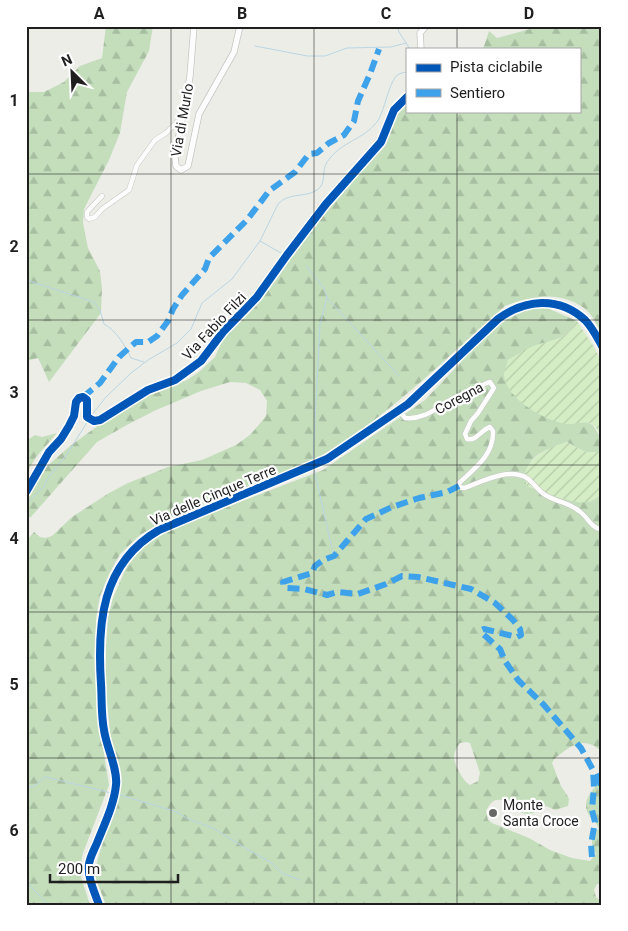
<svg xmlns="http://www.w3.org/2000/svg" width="628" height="931" font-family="Roboto,sans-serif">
	<defs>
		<pattern id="forest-firs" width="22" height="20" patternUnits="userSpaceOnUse" patternTransform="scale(1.25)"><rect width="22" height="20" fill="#c4debc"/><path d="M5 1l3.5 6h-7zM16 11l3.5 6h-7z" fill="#a8bea1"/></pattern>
		<pattern id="garden-furrows" width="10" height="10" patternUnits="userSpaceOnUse" patternTransform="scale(1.25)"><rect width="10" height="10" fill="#d5edc5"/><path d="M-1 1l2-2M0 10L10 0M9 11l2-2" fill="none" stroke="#b6cba9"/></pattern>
	</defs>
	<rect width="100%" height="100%" fill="#edede8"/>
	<path fill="url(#forest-firs)" fill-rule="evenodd" d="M106,26H153L149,51L127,92L120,133L109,160L84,209L83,223L88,248L100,271L102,288L101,313L49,382L38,358L26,361V92H44L64,82L80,66L102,58Z
		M541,26H602V334C597,325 592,314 584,308C560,290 530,296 505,306C444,360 385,420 314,460L167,519L140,535L120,554L109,574L100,596L96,619V682L100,729L109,785L83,853L80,867L81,877L90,905H26V541L34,532L40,537L45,538L52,536L72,517L109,493L128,483L168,467L202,460L236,445L251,434L266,416L267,401L260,390L246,383L230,382L201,391L154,411L125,426L97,442L30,518L26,510V498L43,470L70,446L99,425L149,393L187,380L199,372L215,357L226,333L262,297L292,253L377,150C387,140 385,137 390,125C394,116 401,108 407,101V111H579V49H483L489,31L497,38Z
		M525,307L547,308L577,321C570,331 564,337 553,341L565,424L586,422L593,425L602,440V450C589,457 578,448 567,442C558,446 547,449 539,454C529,460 522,475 528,486L548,494L589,502L602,494V752C587,738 577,742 563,752C558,756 555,757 552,763L561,786L567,795L569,799L568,806L555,810L546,806C541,809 534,814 528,814C512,814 499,784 486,811L488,820L492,823L529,838L550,850L572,858L590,861L596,854L592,845V833L599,829C597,823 593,821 589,815C580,802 593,789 602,779V884H597L594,890L596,897L602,902V905H106L94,874L103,840L119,799L121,776L112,752L105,681L106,647L108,617L113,598L126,568L142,548L160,536L185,523L323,470L425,400L496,325L515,311ZM466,742L470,743L480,773L478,781L470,785C463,781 455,766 454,758C454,752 457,747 460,743Z
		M57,433L36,457L26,474V441L35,435L42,437Z"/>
	<path fill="url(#garden-furrows)" d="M577,321L594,347L602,363V440C600,435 597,427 592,424C583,420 574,425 565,424C544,420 506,399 504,375C504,371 507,364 508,360C515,356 522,351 529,348C550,338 562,344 577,321Z
		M567,442C578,448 589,457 602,450V494C598,497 593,501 588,502C575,505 540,491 527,486C516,462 549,447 567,442Z"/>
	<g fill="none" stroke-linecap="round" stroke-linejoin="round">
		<path stroke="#bad5e2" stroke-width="1" d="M397,26L399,32L410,49
			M255,46L307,56H325L347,48L391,47L406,43
			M260,241L281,253
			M306,266L324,288L327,298L399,376
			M26,280L94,302L100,310L104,324C117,331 125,346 131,358L144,362
			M91,416L106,397L131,373L148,360L177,343L191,329L202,303L232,279L260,241L278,204C289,192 305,198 317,190C327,184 321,171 327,162C341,141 362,141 377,122C385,111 389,79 399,74C402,73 404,72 407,72
			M313,461L320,324L327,298
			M314,469L333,553
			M26,504L43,488L48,478L67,454L88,421
			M26,789L36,785L43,778L46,777L111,793
			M117,794L177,812L188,819L213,828L252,852L272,863L282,873L300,880
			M26,881L48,905"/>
		<g stroke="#c6c6c4" stroke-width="5.5">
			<path id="minor" d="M102,196L87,212V217L89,219L95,217L102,209L129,190L137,165L155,140L166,133L182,117
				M400,411L405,418C427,420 439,405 458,396C463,393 468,394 473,392C479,389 483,383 490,382L494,388L478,413L471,421L465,434L467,439C477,441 481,430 490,427L493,431C494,455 475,468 459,483V487L464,488C482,482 508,467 527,478C534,483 539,492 547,496C558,502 570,503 579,511C588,517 590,527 602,530"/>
		</g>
		<g stroke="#c6c6c4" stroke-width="7">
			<path id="tertiary" d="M194,26L190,76L175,157L176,166L181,170L188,166L199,114L234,52L240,26
				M421,49L420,33L426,26
				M26,492L49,452L61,439L69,426L74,416L76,402L79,398L83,397L87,400V417L94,421L100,420L148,390L175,380L201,361L223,332L257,297L287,255L326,204L381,142L394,110L407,97"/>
		</g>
		<g stroke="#93997f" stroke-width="8">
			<path id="secondary" d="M99,905C95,893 87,877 89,864C90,857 94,850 97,843C104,825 114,805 116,785C118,769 106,746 104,730C101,715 102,699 101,684C97,624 101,564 159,530L327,459L408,404L498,319C525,299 559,296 585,320C592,327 597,337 602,346"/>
		</g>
		<use href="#minor" stroke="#fcfcfc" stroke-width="4.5"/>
		<use href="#tertiary" stroke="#fcfcfc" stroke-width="5.5"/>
		<use href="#secondary" stroke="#f2f4eb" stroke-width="6"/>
		<path stroke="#3da2ea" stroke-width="6" stroke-dasharray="12 6" stroke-linecap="butt" d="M83,397L100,383L119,357L129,348L136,342H148L157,336L168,321L173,309L182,295L205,269L209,258L247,220L269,191L295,172L309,154L317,153L329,143L344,135L354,121L358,101L370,74L379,49
			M459,486L447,492L419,498L392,507L366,519L334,556L323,560L315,566L312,573L283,582L284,586L287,588L304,589L327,595L338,592L358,594L386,584L402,576L418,577L471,589L495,603L513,620L520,629L521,635L517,637L484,629L482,630V633L500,649L505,661L518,680L543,704L581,748L593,770L594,787L592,810L595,822L591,844L592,857
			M596,774L602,788"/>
		<g stroke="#fff" stroke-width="11">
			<path id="cycleway" d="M26,492L49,452L61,439L69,426L74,416L76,402L79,398L83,397L87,400V417L94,421L100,420L148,390L175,380L201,361L223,332L257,297L287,255L326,204L381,142L394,110L407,97
				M99,905C95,893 87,877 89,864C90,857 94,850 97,843C104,825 114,805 116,785C118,769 106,746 104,730C101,715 102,699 101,684C97,624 101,564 159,530L327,459L408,404L498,319C525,299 559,296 585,320C592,327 597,337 602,346"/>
		</g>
		<use href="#cycleway" stroke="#0057b8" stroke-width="8"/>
	</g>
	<path fill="none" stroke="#1f1f1f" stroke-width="1" stroke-opacity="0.55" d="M171,26V905M314,26V905M457,26V49M457,111V905M26,174H602M26,320H602M26,465H602M26,612H602M26,758H602"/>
	<circle fill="#676765" stroke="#fff" stroke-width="2" cx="493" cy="813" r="5"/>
	<g text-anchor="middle" stroke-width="4.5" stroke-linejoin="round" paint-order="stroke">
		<g font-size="14" fill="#1f1f1f" stroke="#fff">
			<text transform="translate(182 120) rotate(-80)" y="5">Via di Murlo</text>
			<text transform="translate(214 326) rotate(-47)" y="5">Via Fabio Filzi</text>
			<text transform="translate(459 398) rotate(-28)" y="5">Coregna</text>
			<text transform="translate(213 495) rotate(-23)" y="5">Via delle Cinque Terre</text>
		</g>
		<g font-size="14" fill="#1f1f1f" stroke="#fff" text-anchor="start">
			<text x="503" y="810">Monte<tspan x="503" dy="16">Santa Croce</tspan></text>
		</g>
	</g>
	<rect width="628" height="931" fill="none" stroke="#ffffff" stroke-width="55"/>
	<rect x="406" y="48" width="175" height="65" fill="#ffffff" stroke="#a5a5a5"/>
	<rect x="416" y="64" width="25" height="8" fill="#0057b8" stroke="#a5a5a5"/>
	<text x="450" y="72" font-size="15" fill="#1f1f1f">Pista ciclabile</text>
	<rect x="416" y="89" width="25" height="8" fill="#3da2ea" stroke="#a5a5a5"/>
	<text x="450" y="98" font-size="15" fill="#1f1f1f">Sentiero</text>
	<g transform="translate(72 72) rotate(336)" stroke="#ffffff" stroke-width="4" paint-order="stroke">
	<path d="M0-4L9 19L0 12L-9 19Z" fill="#1f1f1f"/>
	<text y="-8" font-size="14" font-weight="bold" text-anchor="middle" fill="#1f1f1f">N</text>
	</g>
	<path d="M50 874v8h128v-8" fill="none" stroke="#1f1f1f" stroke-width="2.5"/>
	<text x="58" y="874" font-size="15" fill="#1f1f1f" stroke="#ffffff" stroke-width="4" paint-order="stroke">200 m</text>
	<rect x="28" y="28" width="572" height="876" fill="none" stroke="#1f1f1f" stroke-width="2"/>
	<g font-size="16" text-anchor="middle" font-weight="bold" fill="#1f1f1f">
		<text x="99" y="19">A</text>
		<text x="242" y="19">B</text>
		<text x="386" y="19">C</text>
		<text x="529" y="19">D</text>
		<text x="14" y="106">1</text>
		<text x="14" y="252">2</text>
		<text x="14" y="398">3</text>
		<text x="14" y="544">4</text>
		<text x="14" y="690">5</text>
		<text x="14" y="836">6</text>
	</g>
</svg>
